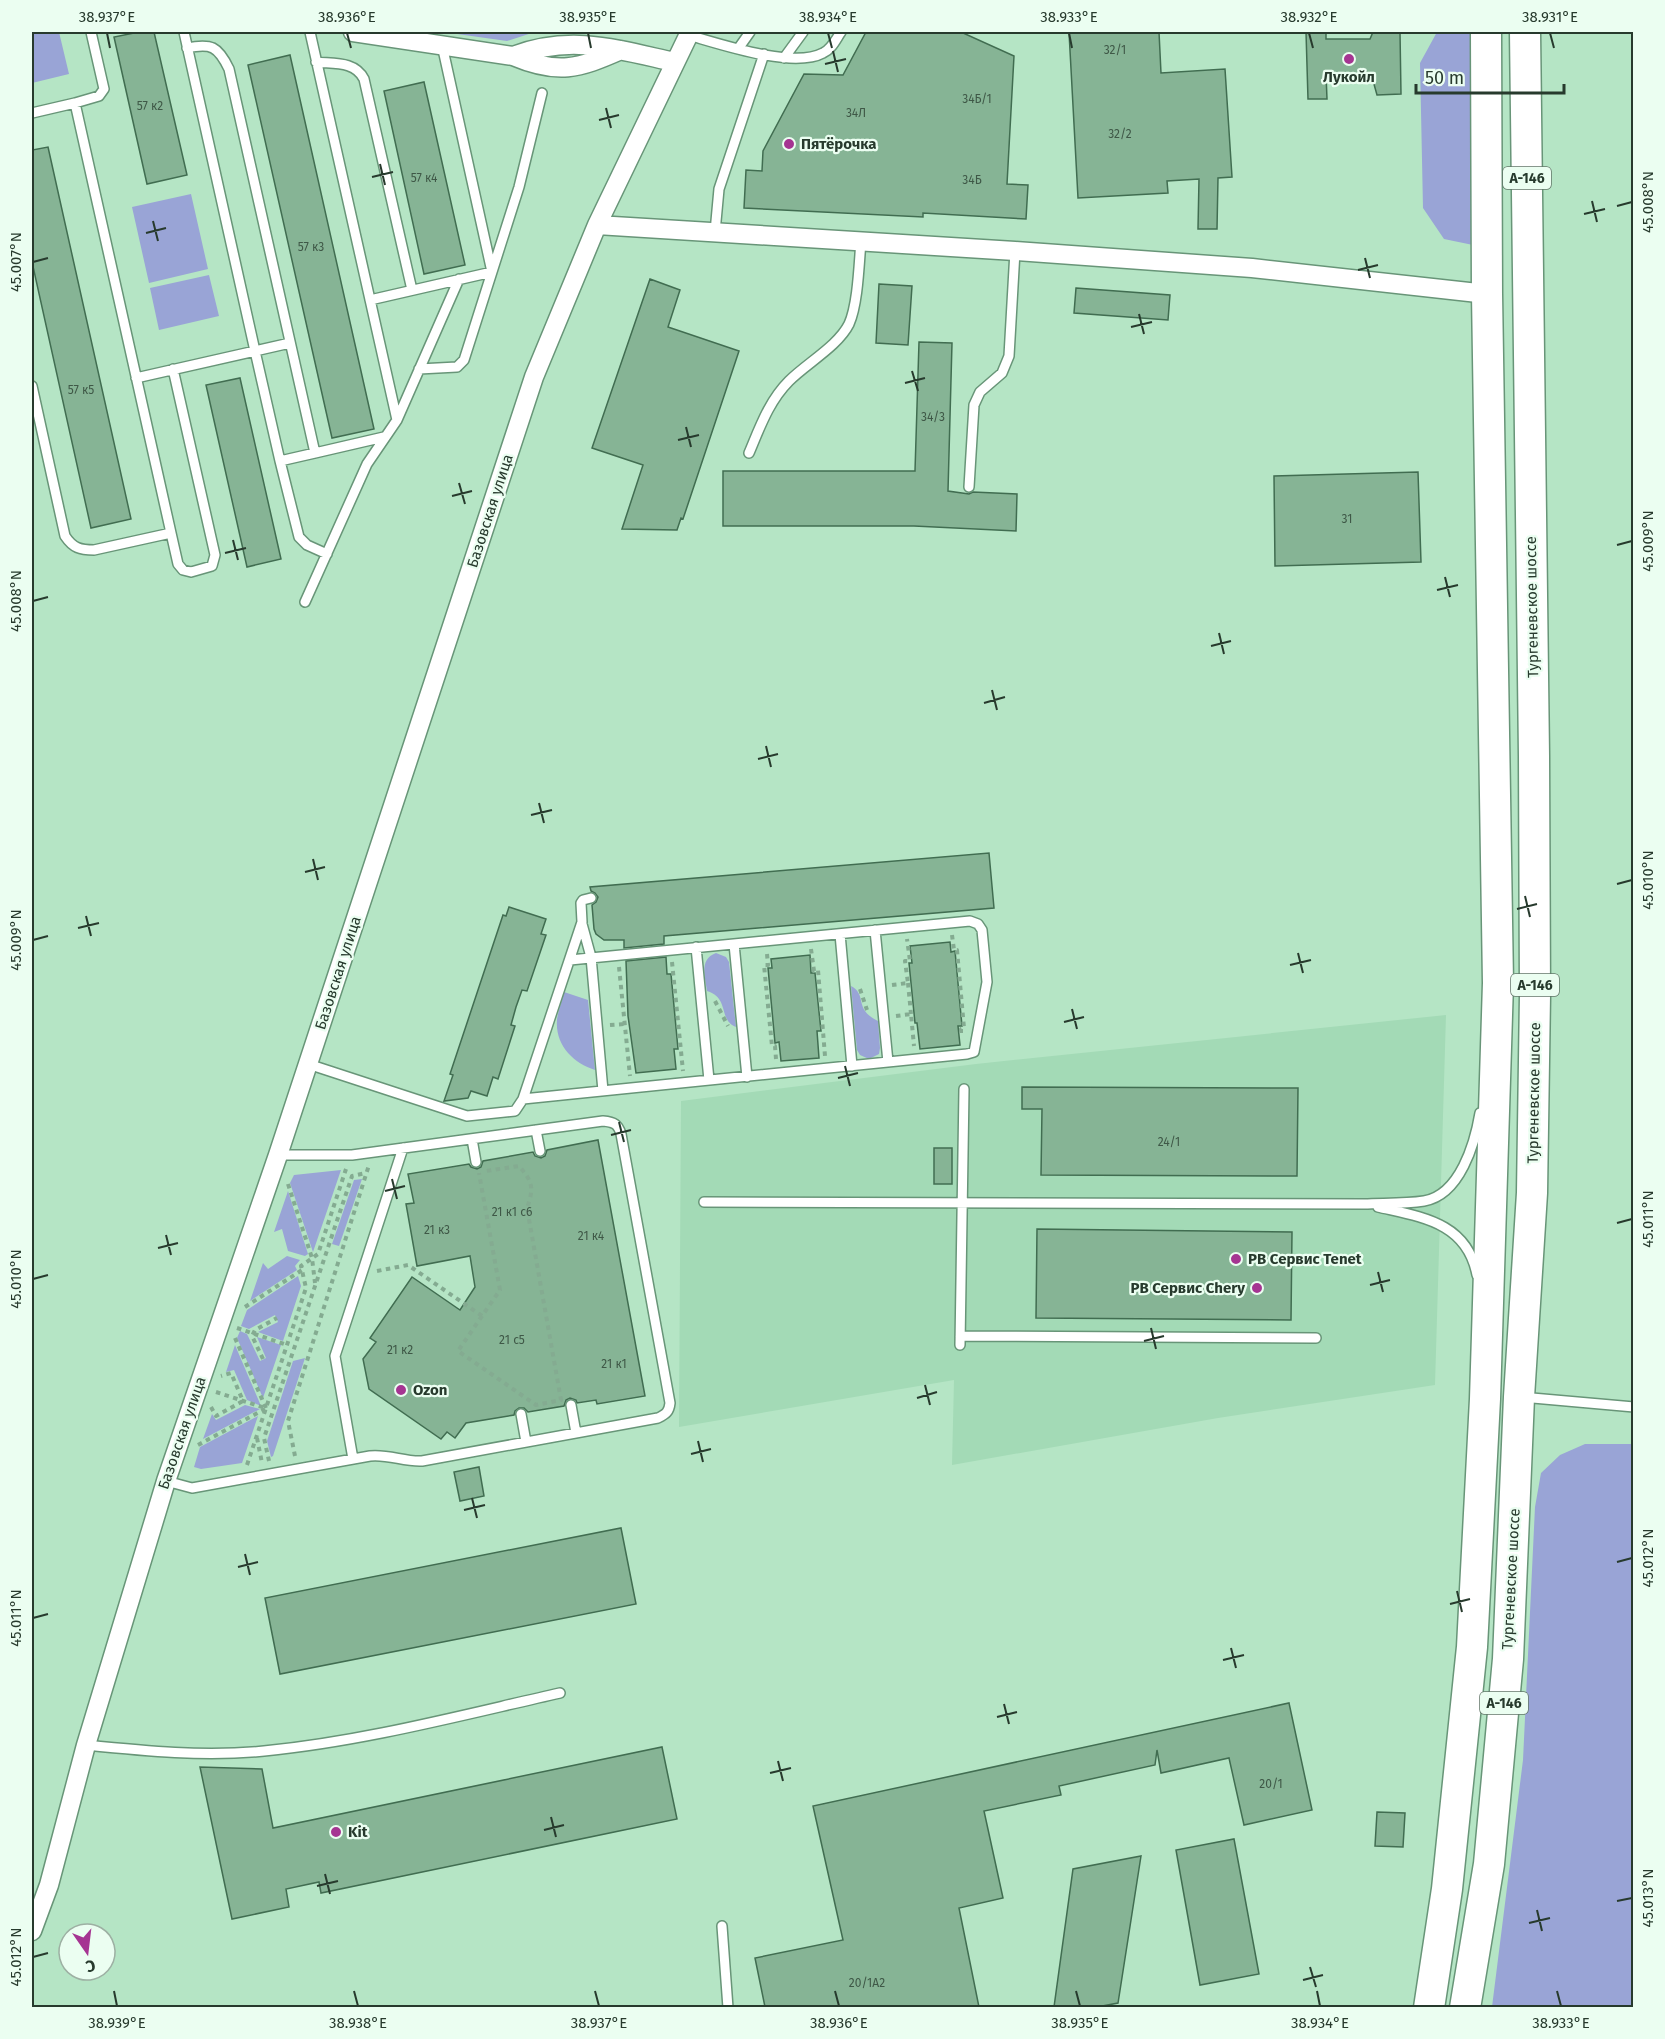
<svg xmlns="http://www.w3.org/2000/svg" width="1665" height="2039" font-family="'Fira Sans',sans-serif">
	<rect width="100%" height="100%" fill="#b5e5c5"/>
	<path fill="#a3dab6" d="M1446,1015L1435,1385L1218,1418L952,1465L954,1380L679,1427L681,1101L976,1064Z"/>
	<path fill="#99a4d6" d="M32,32H59L69,74L32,83Z
		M443,32H535L507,41Z
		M1437,32H1471L1473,245L1444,239L1423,208L1420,63Z
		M191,194L208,269L149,283L132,207Z
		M209,275L219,316L159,330L150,288Z
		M716,953L726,957L729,962L736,1027C718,1020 730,998 707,991C705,977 699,959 716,953Z
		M851,986C868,995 853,1009 878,1021L880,1048L879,1054L869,1059L860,1055L857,1050Z
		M564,992L588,1000L595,1070C573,1063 555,1045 557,1020C558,1011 562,1001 564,992Z
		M341,1170L313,1252L290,1183L294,1175Z
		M362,1179L339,1246L332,1244L354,1180Z
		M288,1191L308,1254L305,1256L288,1251L282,1229L274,1232Z
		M287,1256L300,1260L295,1266L297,1270L250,1301L263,1263L268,1269Z
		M298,1276L301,1286L283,1341L258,1332L278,1322L275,1315L249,1329L241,1326L247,1310Z
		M240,1331L247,1334L260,1361L266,1358L257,1337L281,1345L263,1398L237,1338Z
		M235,1345L261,1406L247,1400L234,1370L226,1372Z
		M305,1358L273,1456L271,1457L267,1441L293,1361Z
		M245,1405L260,1409L203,1439L212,1414L216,1420Z
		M258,1416L242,1463L201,1469L194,1467L200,1447Z
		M1585,1444H1633V2007H1492L1523,1760L1535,1507L1541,1473L1560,1455Z"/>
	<path fill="#86b495" stroke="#416d51" stroke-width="1.5" d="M139,32H154L187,175L147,184L114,37Z
		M866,32H961L1014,56L1007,184L1028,185L1026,219L923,213V217L744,208L746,170L762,171L763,151L804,74L843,75Z
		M1069,32H1159L1161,73L1225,69L1232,177L1218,178L1217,229H1198L1199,179L1167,181L1168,193L1078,198Z
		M1306,32H1326V39H1370L1373,32H1400L1401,94L1377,95L1372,77L1326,74L1327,99H1308Z
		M290,55L374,429L332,438L248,65Z
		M424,82L465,265L424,274L384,91Z
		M48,147L131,519L91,528L32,262V150Z
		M650,279L680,290L668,327L739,351L683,519L681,518L677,530L622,529L643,465L592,448Z
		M879,284L912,286L908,345L876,343Z
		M1076,288L1170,295L1168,320L1074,313Z
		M919,342L952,343L948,491L969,494L973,492L1017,494L1016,531L914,526H723V471H915Z
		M240,378L281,559L247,567L206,385Z
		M1418,472L1421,562L1275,566L1274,476Z
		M989,853L994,908L664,936V944L624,948V940H604L596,934L594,929L592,905L596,902L598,897L595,893L591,891L590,887Z
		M509,907L546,919L541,934L546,935L527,991L522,990L516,1007L511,1025L515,1026L498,1079L493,1077L487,1096L471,1091L468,1098L444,1101L453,1075L450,1074L503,915L506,916Z
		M950,942L951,952L955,951L962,1026H958L960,1045L920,1049L917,1023H915L909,963H912L910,946Z
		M810,955L811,973H815L821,1031H817L819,1058L781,1061L779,1042L775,1043L768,968H772L771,959Z
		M666,957L667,974H671L678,1049H674L676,1069L636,1073L628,1016L626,961Z
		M1022,1087L1298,1088L1297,1176L1041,1175L1042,1109H1022Z
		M598,1140L645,1396L597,1404L596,1400L577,1403L576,1400L570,1398L566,1400L564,1406L528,1412L524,1408H519L515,1411L514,1415L466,1423L455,1438L447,1432L441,1439L369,1389L363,1359L376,1342L370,1338L412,1277L460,1310L475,1287L470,1256L417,1266L406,1204L414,1203L408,1174L469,1164L471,1167L477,1169L481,1167L483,1161L533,1152L535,1156L541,1158L545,1156L547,1150Z
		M934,1148H952V1184H934Z
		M1037,1229L1292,1232L1291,1320L1036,1318Z
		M479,1467L484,1496L460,1501L454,1472Z
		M621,1528L636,1604L280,1674L265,1598Z
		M1289,1703L1312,1810L1244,1825L1229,1758L1161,1773L1157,1750L1155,1765L1059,1786L1061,1795L984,1811L1003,1898L959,1908L979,2007H765L755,1958L843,1940L813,1806Z
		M662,1747L677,1819L321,1893L319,1882L286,1889L289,1907L232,1919L200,1767L262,1769L273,1828Z
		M1377,1812L1405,1813L1403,1847L1375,1846Z
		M1234,1839L1259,1974L1200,1985L1176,1850Z
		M1141,1856L1118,2003L1097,2007H1054L1073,1869Z"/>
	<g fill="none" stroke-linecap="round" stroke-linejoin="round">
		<g stroke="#689578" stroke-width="12">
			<path id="service" d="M310,32L397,420
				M688,35C720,44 793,69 823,53C832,49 836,39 841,32
				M187,48C211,43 218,46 229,69L315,453L280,461L255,351L290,343
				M738,49L750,32
				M784,58L803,32
				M316,62C334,64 355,61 364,79L412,290
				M75,103L99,96L104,89L91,32
				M32,113L75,103L171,533L94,550C80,550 73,548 65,536L32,386
				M715,232L719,189L764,54
				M370,300L492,272L442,45
				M419,369L457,367L464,360L519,187L542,93
				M136,378L255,351L184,32
				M315,453L384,437
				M749,453C760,427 769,401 789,381C807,363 838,346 849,324C858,304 859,264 861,241
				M280,461L299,537L307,545L327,554
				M969,487L974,405L980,392L1002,373L1009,356L1015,251
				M171,533L178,564L183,570L191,572L212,566L215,555L173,369
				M305,602L367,464L397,420L459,279
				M582,924L591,957L603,1091
				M875,930L888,1062
				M840,934L852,1066
				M734,944L747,1077
				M696,947L709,1080
				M308,1064L467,1116L515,1111L523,1099L582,922L581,903L583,900L591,898
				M523,1099L967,1054L974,1052L987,982L982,930L978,924L970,921L570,960
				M536,1130L540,1151
				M472,1139L476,1162
				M704,1202L1364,1204C1383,1203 1404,1204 1424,1201C1460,1195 1475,1143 1480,1113
				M1378,1207C1421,1217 1467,1222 1477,1275
				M960,1336L1316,1338
				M960,1345L964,1089
				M1522,1397L1634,1407
				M571,1405L576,1433
				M521,1414L526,1442
				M353,1459L335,1356L403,1148
				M166,1481L192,1488L370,1456C389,1454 404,1462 422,1461L658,1418C666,1414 669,1412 670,1403L621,1134C618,1124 614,1122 603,1121L352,1155H278
				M86,1745C145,1751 205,1757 264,1751C365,1741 462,1715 560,1693
				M722,1926L728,2008"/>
		</g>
		<g stroke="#689578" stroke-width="21">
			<path id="minor" d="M353,32L513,56C558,75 578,69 621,50
				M513,56C571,34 616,49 674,62
				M597,225L1015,251L1252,268L1487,294
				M32,1931L49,1885L86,1745L166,1481L278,1155L534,377L597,225L690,32"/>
		</g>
		<g stroke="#689578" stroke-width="33">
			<path id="trunk" d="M1429,2008L1447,1889L1472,1647L1485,1399L1498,983L1487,294L1486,32
				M1465,2008L1489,1864L1508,1659L1519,1397L1532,1193L1535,995L1534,756L1525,32"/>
		</g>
		<path stroke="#84ab91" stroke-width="4" stroke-dasharray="4.5 4.5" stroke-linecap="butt" d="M952,935L954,950H957L964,1028L961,1029V1034
			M811,949L814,971L818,970L825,1056
			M767,954L768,965H764L772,1046H775L776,1059
			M672,962L683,1071
			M619,967L630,1076
			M908,983L911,1014
			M892,985L908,983L905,961H910L907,939
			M860,989L867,1010
			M715,1001L728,1026
			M896,1016L911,1014L914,1046
			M610,1025L625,1024
			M288,1184L312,1258L315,1283
			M377,1271L408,1265L482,1316L500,1290L479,1173
			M245,1307L302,1270
			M482,1316L458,1351L536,1405L561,1400L527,1208C534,1188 533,1182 519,1166L486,1171
			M237,1328L287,1345
			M235,1338L266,1408
			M263,1359L252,1336L255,1330L277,1318
			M216,1392L265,1408
			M211,1407L216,1416L243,1401L231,1373L221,1376
			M257,1438L262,1463
			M198,1445L265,1409
			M295,1456L288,1421L369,1165
			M269,1461L264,1438L352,1176L366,1173
			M247,1465L306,1288L301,1266L318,1254L346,1169"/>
		<use href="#service" stroke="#fff" stroke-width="9"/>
		<use href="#minor" stroke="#fff" stroke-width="18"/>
		<use href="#trunk" stroke="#fff" stroke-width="30"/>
	</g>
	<path fill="none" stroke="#273a2d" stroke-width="2" d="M107,33L110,48M347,33L351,48M588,33L591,48M828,33L832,48M1069,33L1072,48M1309,33L1313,48M1550,33L1554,48M833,51L838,72M825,64L846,59M606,108L611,128M599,120L619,115M380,164L385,185M372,177L393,172M1592,201L1597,222M1617,206L1632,202M1584,214L1605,209M153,221L158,241M146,233L166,228M1365,258L1370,278M33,262L48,258M1358,270L1378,265M1139,314L1144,334M1131,327L1152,322M912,371L918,391M905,383L925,378M686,427L691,447M678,440L699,435M459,483L465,504M452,496L472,491M233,540L238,560M1617,545L1632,541M225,553L246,548M1445,577L1450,597M1437,590L1458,585M33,601L48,597M1219,633L1224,654M1211,646L1231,641M992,690L997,710M984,703L1005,697M766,746L771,767M758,759L778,754M539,803L544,823M531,815L552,810M313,859L318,880M305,872L325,867M1617,884L1632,880M1525,896L1530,917M1517,909L1537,904M86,916L91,936M78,928L99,923M33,940L48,936M1298,953L1303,973M1290,965L1311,960M1072,1009L1077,1029M1064,1022L1084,1017M845,1066L850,1086M838,1078L858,1073M619,1122L624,1142M611,1135L631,1130M392,1179L397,1199M385,1191L405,1186M1617,1223L1632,1219M166,1235L171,1255M158,1248L178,1243M1378,1272L1383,1292M33,1279L48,1275M1370,1285L1390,1280M1151,1328L1156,1349M1144,1341L1164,1336M925,1385L930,1405M917,1398L937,1392M698,1441L703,1462M691,1454L711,1449M472,1498L477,1518M464,1510L485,1505M245,1554L250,1575M1617,1562L1632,1558M238,1567L258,1562M1457,1591L1462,1612M1450,1604L1470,1599M33,1618L48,1614M1231,1648L1236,1668M1223,1660L1244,1655M1004,1704L1009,1724M997,1717L1017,1712M778,1761L783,1781M770,1773L791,1768M551,1817L556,1837M544,1830L564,1825M325,1874L330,1894M317,1886L338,1881M1617,1901L1632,1898M1537,1910L1542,1931M1529,1923L1550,1918M33,1957L48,1953M1310,1967L1316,1987M1303,1980L1323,1975M114,1991L117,2006M354,1991L358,2006M595,1991L599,2006M835,1991L839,2006M1076,1991L1080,2006M1317,1991L1320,2006M1557,1991L1561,2006"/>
	<g fill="#a53592" stroke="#ebfef1" stroke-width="2">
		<circle cx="1349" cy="59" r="6"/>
		<circle cx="789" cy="144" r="6"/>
		<circle cx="1236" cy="1259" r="6"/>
		<circle cx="1257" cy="1288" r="6"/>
		<circle cx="401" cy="1390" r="6"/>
		<circle cx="336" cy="1832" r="6"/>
	</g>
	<g text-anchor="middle" stroke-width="4.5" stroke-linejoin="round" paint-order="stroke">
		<g font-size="12" fill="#3f5847">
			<text x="1115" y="54">32/1</text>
			<text x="977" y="103">34Б/1</text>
			<text x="150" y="110">57 к2</text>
			<text x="856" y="117">34Л</text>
			<text x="1120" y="138">32/2</text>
			<text x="424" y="182">57 к4</text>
			<text x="972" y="184">34Б</text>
			<text x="311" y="251">57 к3</text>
			<text x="81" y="394">57 к5</text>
			<text x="933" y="421">34/3</text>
			<text x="1347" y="523">31</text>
			<text x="1169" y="1146">24/1</text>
			<text x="512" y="1216">21 к1 с6</text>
			<text x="437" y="1234">21 к3</text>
			<text x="591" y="1240">21 к4</text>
			<text x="512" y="1344">21 с5</text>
			<text x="400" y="1354">21 к2</text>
			<text x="614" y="1368">21 к1</text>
			<text x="1271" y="1788">20/1</text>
			<text x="867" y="1987">20/1А2</text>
		</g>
		<g fill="#ebfef1" stroke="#627568" stroke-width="1.5">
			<rect x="1503" y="167" width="48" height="22" rx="4.5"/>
			<rect x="1511" y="974" width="48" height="22" rx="4.5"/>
			<rect x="1480" y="1692" width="48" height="22" rx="4.5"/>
		</g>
		<g font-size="14" font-weight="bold" fill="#273a2d">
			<text x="1527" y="183">А-146</text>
			<text x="1535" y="990">А-146</text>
			<text x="1504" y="1708">А-146</text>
		</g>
		<g font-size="15" font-weight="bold" fill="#273a2d" stroke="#ebfef1" text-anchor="start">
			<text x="1349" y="82" text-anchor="middle">Лукойл</text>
			<text x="801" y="149">Пятёрочка</text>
			<text x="1248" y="1264">PB Сервис Tenet</text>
			<text x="1245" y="1293" text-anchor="end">PB Сервис Chery</text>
			<text x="413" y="1395">Ozon</text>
			<text x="348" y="1837">Kit</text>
		</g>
		<g font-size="15" fill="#273a2d" stroke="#ebfef1">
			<text transform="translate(490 511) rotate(-72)" y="5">Базовская улица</text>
			<text transform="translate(1532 607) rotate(-91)" y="5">Тургеневское шоссе</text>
			<text transform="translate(338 973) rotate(-72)" y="5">Базовская улица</text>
			<text transform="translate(1534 1093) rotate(-89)" y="5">Тургеневское шоссе</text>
			<text transform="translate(182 1433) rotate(-71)" y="5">Базовская улица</text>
			<text transform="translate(1511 1579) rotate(-87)" y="5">Тургеневское шоссе</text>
		</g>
	</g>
	<rect width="1665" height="2039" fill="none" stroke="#ebfef1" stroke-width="66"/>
	<g transform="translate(87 1952) rotate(166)"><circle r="28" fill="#ebfef1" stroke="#9db0a3" stroke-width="1.5"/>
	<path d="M0-4.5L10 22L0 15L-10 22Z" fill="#a53592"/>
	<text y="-9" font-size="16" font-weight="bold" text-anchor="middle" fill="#273a2d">С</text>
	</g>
	<path d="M1416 84v9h148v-9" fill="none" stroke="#273a2d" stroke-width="3"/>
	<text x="1425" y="84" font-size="18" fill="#273a2d" stroke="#ebfef1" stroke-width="4.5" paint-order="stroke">50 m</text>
	<rect x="33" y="33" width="1599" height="1973" fill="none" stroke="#273a2d" stroke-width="2"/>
	<g font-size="15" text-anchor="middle" fill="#273a2d">
		<text x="107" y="22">38.937°E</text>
		<text x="347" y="22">38.936°E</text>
		<text x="588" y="22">38.935°E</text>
		<text x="828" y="22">38.934°E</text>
		<text x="1069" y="22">38.933°E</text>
		<text x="1309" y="22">38.932°E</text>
		<text x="1550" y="22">38.931°E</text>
		<text transform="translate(1648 202) rotate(-90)" y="5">45.008°N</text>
		<text transform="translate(16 262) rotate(-90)" y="5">45.007°N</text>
		<text transform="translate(1648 541) rotate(-90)" y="5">45.009°N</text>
		<text transform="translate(16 601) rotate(-90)" y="5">45.008°N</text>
		<text transform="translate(1648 880) rotate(-90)" y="5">45.010°N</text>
		<text transform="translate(16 940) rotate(-90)" y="5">45.009°N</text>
		<text transform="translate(1648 1219) rotate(-90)" y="5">45.011°N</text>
		<text transform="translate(16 1279) rotate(-90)" y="5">45.010°N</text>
		<text transform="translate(1648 1558) rotate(-90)" y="5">45.012°N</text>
		<text transform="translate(16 1618) rotate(-90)" y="5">45.011°N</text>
		<text transform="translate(1648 1898) rotate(-90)" y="5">45.013°N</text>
		<text transform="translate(16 1957) rotate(-90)" y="5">45.012°N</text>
		<text x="117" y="2028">38.939°E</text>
		<text x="358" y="2028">38.938°E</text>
		<text x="599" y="2028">38.937°E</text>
		<text x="839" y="2028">38.936°E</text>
		<text x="1080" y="2028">38.935°E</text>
		<text x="1320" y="2028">38.934°E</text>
		<text x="1561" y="2028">38.933°E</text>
	</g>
</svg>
